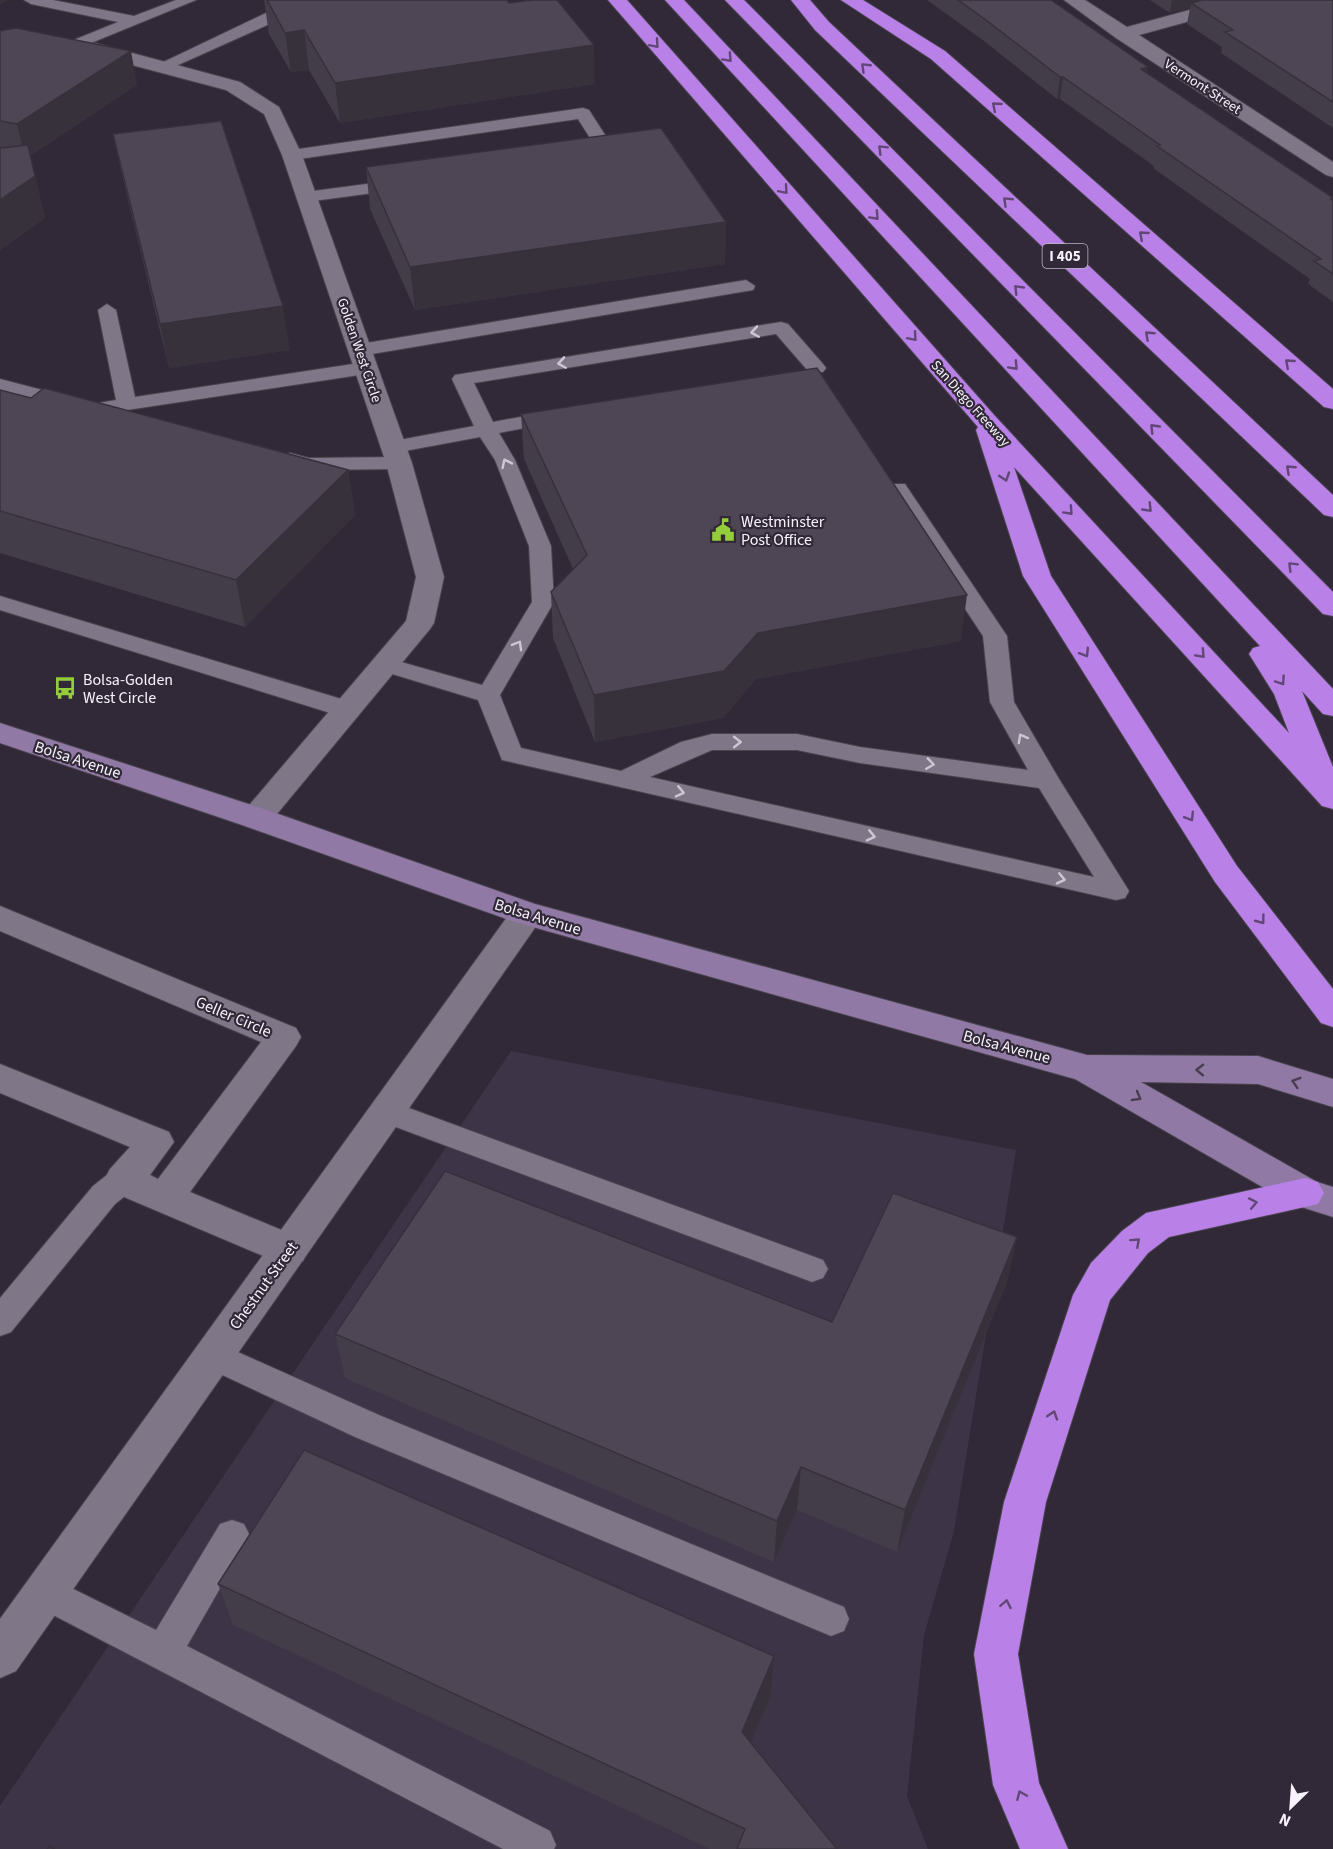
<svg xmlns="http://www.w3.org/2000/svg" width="1333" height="1849" font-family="'Source Sans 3',sans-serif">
	<rect width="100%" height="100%" fill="#312937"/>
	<path fill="#3e3447" d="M511,1051L1016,1150L954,1531L924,1635L907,1796L928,1849H0V1806Z"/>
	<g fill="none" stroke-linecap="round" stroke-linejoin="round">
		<g stroke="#4a444f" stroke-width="2">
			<path id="service" d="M24,0H53L134,16L176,0H196L69,52L61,47L64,44L118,22L31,4Z
				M302,0H323L167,70H155L153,67L266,13Z
				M583,108L589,110L618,155L616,159L591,161L589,157L591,153L599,152L578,119L292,160L284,155L292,150Z
				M404,179L410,180L413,184L410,188L306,202L297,197L306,192Z
				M746,280L755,286L753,290L360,356L350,350L360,344Z
				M107,304L116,310L135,397L366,362L376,368L366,374L94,415L87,413L84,409L87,405L116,400L98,310Z
				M781,322L788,324L823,364L826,368L823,372H809L776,334L474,383L493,422L558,410L565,412L568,416L565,420L499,433L515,460L551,546L554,602L500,695L521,748L621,771L681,742L712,734H797L860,747L1028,770L990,702L983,636L886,489L889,484H905L1007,636L1014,702L1059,779L1129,891L1125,898L1116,900L502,760L478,700L379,670L375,665L379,660L387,658L482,685L532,602L529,546L495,460L480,437L394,453L387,451L384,447L387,443L394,441L474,426L452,379L455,375ZM712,750H797L860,763L1039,788L1094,877L650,777Z
				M0,379L77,399L80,403L77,407L70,409L0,391Z
				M290,453L309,458L399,457L406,459L409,463L406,467L399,469L309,470L283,463L280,459L283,455Z
				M0,596L358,704L361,710L358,716L349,718L340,716L0,610Z
				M387,1100L823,1260L828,1269L823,1278L812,1282L377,1120L372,1112L377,1104Z
				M123,1168L134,1171L138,1180L134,1189L115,1204L11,1332L0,1336V1298L93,1186L112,1171Z
				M213,1341L379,1415L844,1607L849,1619L844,1631L831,1636L355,1437L201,1365L197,1355L201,1345Z
				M232,1520L244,1524L250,1536L187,1646L550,1831L556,1845L554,1849H503L32,1604L27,1592L32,1580L45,1575L156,1630L220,1524Z"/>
		</g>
		<g stroke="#4a444f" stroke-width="2">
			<path id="minor" d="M1064,0H1085L1127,27L1226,0H1255L1252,4L1139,35L1333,162V177L1326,175L1116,38Z
				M69,41L95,43L240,82L279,107L302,155L412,463L444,577L434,623L430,629L267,826L256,829L245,826L240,818L245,810L406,621L416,577L386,463L282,155L264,114L226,90L94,55L40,54L0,65V53L39,42Z
				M0,906L296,1028L301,1037L296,1046L190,1192L303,1239L308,1250L303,1261L289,1266L275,1261L110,1191L104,1180L110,1169L130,1147L0,1093V1064L169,1132L174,1142L150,1175L158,1179L261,1042L0,931Z"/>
		</g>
		<g stroke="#4a444f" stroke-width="2">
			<path id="tertiary" d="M527,902L539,906L543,914L539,922L16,1671L0,1678V1619L515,906Z"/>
		</g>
		<g stroke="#4a444f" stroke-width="2">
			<path id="secondary" d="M0,723L267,810L535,904L1087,1055L1258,1056L1333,1079V1107L1258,1084L1141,1082L1317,1182L1333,1187V1217L1292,1204L1075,1079L515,922L245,826L0,743Z"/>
		</g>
		<g stroke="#4a444f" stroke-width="2">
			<path id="motorway" d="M608,0H627L995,416L1289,733L1274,694L1249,654L1253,648L1260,646L665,0H684L1333,689V716L1323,714L1302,691L1333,767V809L1322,806L1014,467L1051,576L1237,866L1333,989V1027L1321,1023L1215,882L1023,576L976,430L978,427Z
				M725,0H744L1333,592V616L1323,614Z
				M791,0H810L829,22L1333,495V517L1324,515L815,30Z
				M841,0H863L945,51L1333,389V409L1324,407L931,59Z
				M1305,1178L1318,1182L1324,1193L1318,1204L1169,1237L1148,1253L1110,1300L1046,1502L1018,1654L1039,1783L1068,1849H1020L993,1785L974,1654L1004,1502L1073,1295L1091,1263L1122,1231L1146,1213Z"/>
		</g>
		<use href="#service" fill="#7f7687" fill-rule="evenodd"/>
		<use href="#minor" fill="#7f7687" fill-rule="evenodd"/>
		<use href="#tertiary" fill="#7f7687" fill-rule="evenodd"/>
		<use href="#secondary" fill="#9079a4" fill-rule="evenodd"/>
		<use href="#motorway" fill="#b980e8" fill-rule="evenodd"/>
	</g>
	<path fill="#433c49" d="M264,0H507L595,84L340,123L309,70L291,72L269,34Z
		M927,0H1051L1147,73L1333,198V302L1308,284L1310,279L1153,168L1154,166L1060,99H1057L984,41Z
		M1150,0H1333V128L1221,53L1222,47L1187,24L1190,8L1170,13Z
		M0,31L137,85L30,156L45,218L0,250Z
		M113,134L290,350L169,368L122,175Z
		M366,167L726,222L725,264L415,310L370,209Z
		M0,390L31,398L348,470L355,515L245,627L0,553Z
		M521,414L961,641L756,679L723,718L595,742L553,638L551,592L573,569L524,459Z
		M1017,1237L1007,1282L897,1552L797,1510L774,1562L345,1378L335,1334L832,1322Z
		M218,1584L774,1656L771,1695L750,1743L837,1849H710L233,1625Z"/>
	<path fill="#37313c" d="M0,0H8L0,5Z
		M1172,0H1217L1191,3L1190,8L1170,13Z
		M304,30L309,70L291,72L285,33Z
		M594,45L595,84L340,123L335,83Z
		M131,51L137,85L25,159L17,124Z
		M1148,67L1144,89L1141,69Z
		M1060,77H1063L1060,99H1057Z
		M35,176L45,218L0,250V200Z
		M726,222L725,264L415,310L410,267Z
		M283,306L290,350L169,368L160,324Z
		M348,470L355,515L245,627L236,580Z
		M967,595L961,641L756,679L723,718L595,742L594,695L758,633Z
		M1017,1237L1007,1282L897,1552L905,1510Z
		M801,1467L797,1510L774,1562L777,1521Z
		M774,1656L771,1695L739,1770L742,1732Z"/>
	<path fill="#4e4655" stroke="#37313c" stroke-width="1.5" d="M267,0H507L509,3L532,0H557L594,45L335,83L304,30L285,33Z
		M958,0H1051L1148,67L1141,69L1333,198V199H1331L1333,201V274L1314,261L1321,259L1157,146L1160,145L1063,77H1060L986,20Z
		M1202,0H1333V102L1225,32L1233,30L1191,3Z
		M16,28L131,51L17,124L0,121V31Z
		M221,121L283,306L160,324L113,134Z
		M661,128L726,222L410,267L366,167Z
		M28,145L35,176L0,200V148Z
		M817,368L967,595L758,633L724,671L594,695L551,592L587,555L521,414Z
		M44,388L348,470L236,580L0,511V390L31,398Z
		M445,1171L832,1322L893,1193L1017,1237L905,1510L801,1467L777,1521L335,1334Z
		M304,1450L774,1656L742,1732L837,1849H737L745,1829L218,1584Z
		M49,1846L55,1849H47Z"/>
	<defs><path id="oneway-chevron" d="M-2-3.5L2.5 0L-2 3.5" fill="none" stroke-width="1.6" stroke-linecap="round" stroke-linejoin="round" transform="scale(1.5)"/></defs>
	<g stroke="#614775">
		<use href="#oneway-chevron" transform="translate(655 44) rotate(49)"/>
		<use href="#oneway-chevron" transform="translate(728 58) rotate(47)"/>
		<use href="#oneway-chevron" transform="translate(865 67) rotate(-136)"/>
		<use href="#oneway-chevron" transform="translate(996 106) rotate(-139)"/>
		<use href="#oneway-chevron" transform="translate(882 149) rotate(-135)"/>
		<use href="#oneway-chevron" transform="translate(784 190) rotate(49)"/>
		<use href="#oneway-chevron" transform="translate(1007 201) rotate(-136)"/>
		<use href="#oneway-chevron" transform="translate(875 216) rotate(47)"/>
		<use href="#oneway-chevron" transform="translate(1143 235) rotate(-139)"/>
		<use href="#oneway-chevron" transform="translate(1018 289) rotate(-134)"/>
		<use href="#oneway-chevron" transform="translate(1149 335) rotate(-137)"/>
		<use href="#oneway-chevron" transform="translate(913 337) rotate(49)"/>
		<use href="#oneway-chevron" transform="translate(1289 363) rotate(-139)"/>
		<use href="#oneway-chevron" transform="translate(1014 366) rotate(47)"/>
		<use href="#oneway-chevron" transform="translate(1154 428) rotate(-134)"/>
		<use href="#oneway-chevron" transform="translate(1290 469) rotate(-137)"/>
		<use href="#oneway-chevron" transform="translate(1005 477) rotate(72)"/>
		<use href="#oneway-chevron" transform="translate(1148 508) rotate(46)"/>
		<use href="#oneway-chevron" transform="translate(1069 511) rotate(47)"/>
		<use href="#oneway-chevron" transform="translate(1292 566) rotate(-135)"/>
		<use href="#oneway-chevron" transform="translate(1085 653) rotate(58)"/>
		<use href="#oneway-chevron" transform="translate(1201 654) rotate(47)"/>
		<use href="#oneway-chevron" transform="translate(1281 681) rotate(56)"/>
		<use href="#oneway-chevron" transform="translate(1190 817) rotate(58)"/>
		<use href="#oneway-chevron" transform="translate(1261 920) rotate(53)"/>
		<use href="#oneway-chevron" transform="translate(1253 1203) rotate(-11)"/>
		<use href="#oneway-chevron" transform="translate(1136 1242) rotate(-42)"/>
		<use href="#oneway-chevron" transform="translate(1053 1415) rotate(-72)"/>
		<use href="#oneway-chevron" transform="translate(1006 1604) rotate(-79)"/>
		<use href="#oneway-chevron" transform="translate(1021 1795) rotate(-113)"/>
	</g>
	<g stroke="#cdc7d3">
		<use href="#oneway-chevron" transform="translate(755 332) rotate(171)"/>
		<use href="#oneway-chevron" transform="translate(562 363) rotate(171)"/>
		<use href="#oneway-chevron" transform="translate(506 463) rotate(-116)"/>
		<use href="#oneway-chevron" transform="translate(518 645) rotate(-60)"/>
		<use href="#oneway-chevron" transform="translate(1022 738) rotate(-119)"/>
		<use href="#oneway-chevron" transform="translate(737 742)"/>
		<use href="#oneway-chevron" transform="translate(930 764) rotate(8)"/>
		<use href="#oneway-chevron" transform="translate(680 792) rotate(13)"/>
		<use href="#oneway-chevron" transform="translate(871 836) rotate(13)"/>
		<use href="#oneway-chevron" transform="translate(1061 879) rotate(13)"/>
	</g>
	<g stroke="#493d52">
		<use href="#oneway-chevron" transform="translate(1200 1070) rotate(-179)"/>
		<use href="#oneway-chevron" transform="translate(1296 1082) rotate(-163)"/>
		<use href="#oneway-chevron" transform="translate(1137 1097) rotate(30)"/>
	</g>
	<defs>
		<g id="civic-bare" transform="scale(1.8)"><path d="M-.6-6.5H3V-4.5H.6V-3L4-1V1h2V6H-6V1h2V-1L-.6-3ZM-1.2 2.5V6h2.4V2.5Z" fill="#95cc3b" stroke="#312937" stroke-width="2.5" paint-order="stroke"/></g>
		<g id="bus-bare" transform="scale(1.8)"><path d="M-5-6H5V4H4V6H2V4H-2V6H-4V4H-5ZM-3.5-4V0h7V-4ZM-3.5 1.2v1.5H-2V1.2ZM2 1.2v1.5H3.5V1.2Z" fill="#95cc3b" stroke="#312937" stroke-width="2.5" paint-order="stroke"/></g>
	</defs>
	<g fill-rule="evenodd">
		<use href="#civic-bare" x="723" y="530"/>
		<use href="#bus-bare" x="65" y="688"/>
	</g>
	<g text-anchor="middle" stroke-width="4.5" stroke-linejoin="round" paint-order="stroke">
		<g font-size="14" fill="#f7f3fc" stroke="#312937">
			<text transform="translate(1203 86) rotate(33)" y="5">Vermont Street</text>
			<text transform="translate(360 350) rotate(71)" y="5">Golden West Circle</text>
			<text transform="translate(971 403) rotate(48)" y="5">San Diego Freeway</text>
		</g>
		<rect fill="#312937" stroke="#bcb6c1" stroke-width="1.5" x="1042.5" y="244" width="45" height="24" rx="4.5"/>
		<g font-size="15" font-weight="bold" fill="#f7f3fc">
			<text x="1065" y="261">I 405</text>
		</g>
		<g font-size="16" fill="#f7f3fc" stroke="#312937" text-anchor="start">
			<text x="741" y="527">Westminster<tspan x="741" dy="18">Post Office</tspan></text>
			<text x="83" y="685">Bolsa-Golden<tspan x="83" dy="18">West Circle</tspan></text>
		</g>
		<g font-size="16" fill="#f7f3fc" stroke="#312937">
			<text transform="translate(78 759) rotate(18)" y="6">Bolsa Avenue</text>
			<text transform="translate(538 916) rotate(17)" y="6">Bolsa Avenue</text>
			<text transform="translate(234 1016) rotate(23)" y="6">Geller Circle</text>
			<text transform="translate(1007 1046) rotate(15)" y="6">Bolsa Avenue</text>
			<text transform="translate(263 1285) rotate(-54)" y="6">Chestnut Street</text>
		</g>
	</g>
	<g transform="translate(1291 1807) rotate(205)" stroke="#312937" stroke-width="4.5" paint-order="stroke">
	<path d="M0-4.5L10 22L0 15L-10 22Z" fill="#f7f3fc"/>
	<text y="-9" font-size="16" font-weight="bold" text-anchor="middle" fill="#f7f3fc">N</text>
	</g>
</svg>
